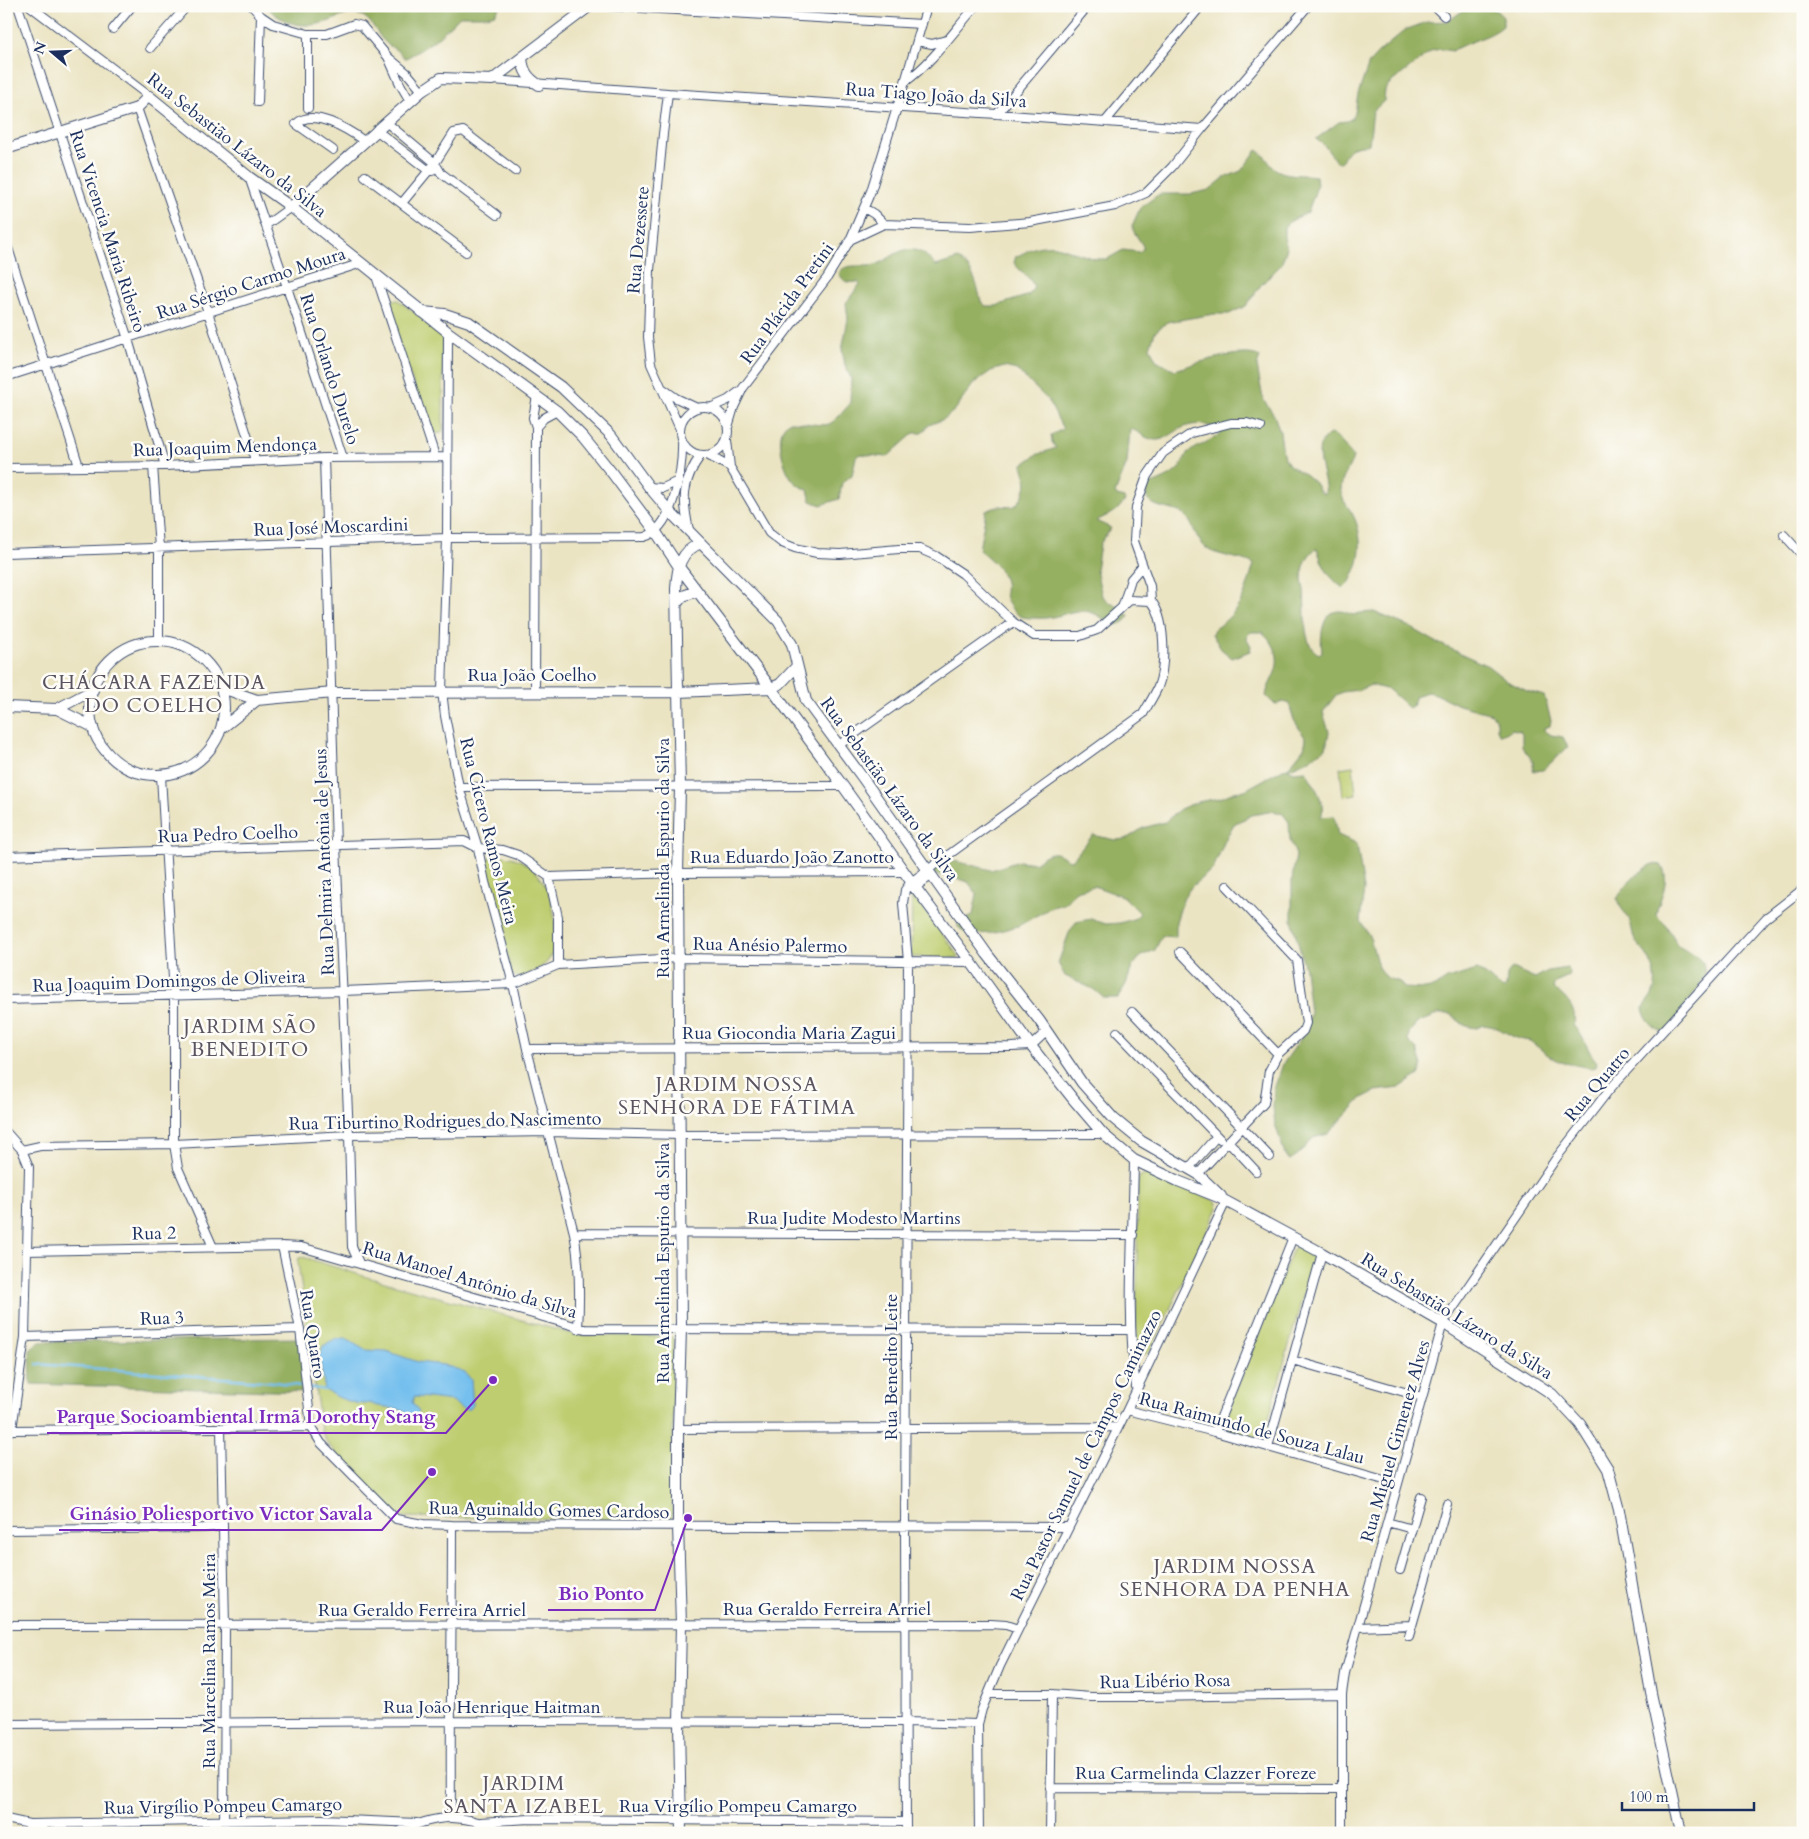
<svg xmlns="http://www.w3.org/2000/svg" width="1809" height="1839" font-family="Cardo,serif">
	<rect width="100%" height="100%" fill="#fdfcf7"/>
	<filter id="ink" filterUnits="userSpaceOnUse"><feTurbulence type="fractalNoise" baseFrequency=".02" numOctaves="2"/><feDisplacementMap in="SourceGraphic" scale="10" xChannelSelector="R" yChannelSelector="G"/><feConvolveMatrix kernelMatrix="1 2 1 2 8 2 1 2 1" color-interpolation-filters="sRGB"/></filter>
	<filter id="wash" filterUnits="userSpaceOnUse"><feTurbulence type="fractalNoise" baseFrequency=".0096" numOctaves="4" result="noise"/><feDisplacementMap in="SourceGraphic" scale="20" xChannelSelector="R" yChannelSelector="G"/><feGaussianBlur stdDeviation="1.12" result="paint"/><feColorMatrix in="noise" values="0 0 0 0 0 0 0 0 0 0 0 0 0 0 0 0 0 1.4 0 .05"/><feComposite in="paint" operator="in"/></filter>
	<g filter="url(#wash)">
		<rect width="100%" height="100%" fill="#ebe4c3"/>
		<path fill="#becd70" stroke="#6c7e67" d="M392,300H398L443,334V430L441,433L435,434L428,427L387,307L389,302Z
			M1353,766L1356,794L1343,796L1340,768Z
			M505,856C543,861 556,901 555,933C554,941 555,949 551,956C546,967 531,973 520,978L512,975L485,864L489,858Z
			M912,894L959,956L958,958L911,957Z
			M1147,1173L1216,1201L1218,1208L1150,1351C1145,1356 1141,1355 1136,1351L1138,1181L1139,1177Z
			M1296,1247C1304,1247 1311,1250 1313,1259L1266,1428L1257,1437L1252,1439L1234,1435L1228,1429L1225,1418L1293,1249Z
			M303,1257L370,1278L576,1335L674,1337L672,1520L394,1517L327,1443L321,1431L298,1262L299,1258Z"/>
		<path fill="#96b062" stroke="#587060" d="M266,6H500L495,14L486,16H460C441,35 431,45 406,58H404C399,50 393,49 386,43C377,36 372,18 360,15C349,12 340,17 330,21C305,29 284,26 266,6Z
			M1478,6C1489,6 1496,9 1503,17V26C1490,38 1467,41 1452,51L1440,49L1432,51L1389,84L1385,90L1384,101L1373,111L1369,144C1353,146 1349,146 1341,162H1336L1325,146L1316,139L1339,122L1347,121L1351,119L1355,113L1358,94L1369,63L1379,52L1405,30L1427,22L1448,21L1461,12Z
			M1257,150C1265,154 1267,161 1273,167C1283,177 1304,174 1316,176L1317,186L1308,212L1289,222L1284,227V237L1287,248L1281,265L1261,285L1246,306L1229,314H1214L1167,322L1155,332L1150,347L1156,360L1175,370C1194,364 1243,347 1260,357L1257,366L1263,399L1274,415L1280,432L1283,454L1289,465L1306,475L1315,483L1320,492L1325,494C1328,475 1307,448 1330,434L1336,436L1353,456C1352,466 1342,474 1341,489C1341,499 1347,505 1352,513C1362,531 1363,555 1354,573C1351,580 1350,584 1343,588C1328,577 1322,565 1317,548C1309,553 1305,561 1303,571C1301,578 1303,583 1304,590C1306,607 1301,646 1319,654L1322,652C1319,630 1325,600 1353,615L1360,613L1374,612L1410,627L1436,642L1488,666L1507,681L1527,691L1544,696L1551,720L1550,726L1544,728V730L1551,735L1563,737L1568,747L1543,770L1533,771V761L1522,747V734L1519,731L1512,729L1503,734H1499L1497,729V721L1492,714L1459,705L1436,694L1427,692L1416,696L1412,706L1409,708L1389,690L1371,685L1359,690L1342,692L1336,695L1323,712L1329,732L1326,748L1310,759L1288,769L1294,772L1306,771C1313,784 1327,803 1321,817L1334,816L1338,835L1354,842L1357,845L1364,889L1360,921L1370,937L1378,967L1385,977L1400,982L1404,988L1425,989L1435,987L1447,979L1477,970C1489,975 1493,985 1504,989L1506,987L1507,975L1512,968L1535,978L1548,971L1567,968L1570,972L1569,976L1555,982L1553,988C1566,998 1577,1008 1574,1025C1584,1036 1587,1051 1597,1062L1596,1067L1591,1068L1560,1062L1548,1055L1530,1041L1518,1039L1495,1027L1484,1025L1477,1028L1470,1027L1464,1025L1450,1014H1439L1417,1023L1409,1033L1408,1041L1417,1050L1422,1065V1069L1419,1075L1399,1088L1376,1091L1362,1098L1328,1134L1313,1138L1300,1153L1290,1160L1286,1157L1275,1124L1273,1107L1274,1089L1283,1064L1306,1031L1310,1013L1305,969L1292,920V880L1296,855L1290,840L1289,822L1283,814L1274,811L1252,815L1234,824L1226,838L1213,869L1192,886L1184,897L1176,922V937L1162,936L1155,950L1141,956L1132,967L1126,984L1118,998H1104L1093,989L1065,976L1058,963L1069,933L1076,922L1091,919L1106,924L1120,923L1136,918L1140,913L1124,897L1094,886L1076,891L1064,904L1052,907L1018,926L992,933L976,934L964,932L957,926L973,915L977,894L968,882L953,877L930,874L942,858L991,870L1019,861L1035,863C1042,857 1052,849 1061,855C1066,858 1067,860 1072,860L1093,835L1115,840L1126,839L1143,828L1165,822L1180,809L1197,802L1220,798L1234,792L1245,790L1283,769L1288,768L1304,748L1306,739L1294,720L1289,704L1283,702L1277,704L1273,703L1266,696C1267,688 1270,684 1273,677C1282,659 1276,644 1262,632H1251L1246,637L1251,646L1250,651L1232,658L1221,649L1212,634L1214,629C1242,611 1245,594 1254,564C1249,560 1223,556 1213,552C1195,545 1195,522 1183,514C1171,506 1136,509 1149,485C1167,478 1181,473 1187,453L1221,434L1219,429C1202,423 1190,422 1175,432C1169,436 1164,439 1158,440C1146,441 1140,431 1130,429L1127,463L1115,493L1117,496L1124,498L1125,501L1116,511L1096,521L1111,528L1100,544L1096,570L1102,596L1110,603L1119,607L1122,613L1129,615C1125,623 1119,625 1111,625C1079,596 1067,621 1035,618C1030,618 1024,618 1020,616C1012,611 1006,602 1005,594C1005,590 1006,586 1005,582C1001,567 990,559 979,550L986,511L999,506L1013,507L1017,504L1023,495L1027,482L1022,465L1036,455L1056,448L1052,442L1051,435L1063,429L1048,400L1017,370L1004,367L991,371L974,383L955,410L944,419L929,425L922,433H914L887,457L860,454L856,457L852,475L842,483L839,499L821,505L811,501L808,490C805,488 800,487 797,484C785,476 776,442 783,428C784,426 787,424 788,422C798,421 823,427 829,424C836,421 844,410 850,404L851,378L845,365L842,350L848,319L846,303L860,284L858,282C847,283 844,283 839,273C845,262 863,268 875,265C889,261 898,247 914,250C925,252 929,259 936,266L958,259C974,270 977,284 981,302L986,306H996L1029,295L1034,287C1031,277 1019,271 1014,263L1016,256C1024,254 1024,252 1031,249C1038,246 1048,245 1056,246L1095,259H1107L1123,250L1139,252L1143,249V246L1134,232L1132,226L1140,208L1155,197L1160,194H1191L1209,190L1224,178L1241,171Z
			M1653,864L1661,865C1672,882 1659,897 1656,915L1666,925L1678,946L1698,957L1703,962L1705,973L1698,989L1680,1012L1673,1027L1666,1033C1654,1030 1645,1020 1643,1008C1658,992 1659,977 1648,957C1645,952 1640,947 1636,942C1632,935 1632,926 1629,919C1625,912 1619,907 1617,899C1627,882 1636,874 1653,864Z
			M300,1338L307,1392L31,1384L30,1350L40,1342Z"/>
		<path fill="#75bfee" stroke="#4877a6" d="M337,1339H346L365,1350L386,1351L418,1362L444,1365L465,1372L471,1380L473,1405L470,1409C462,1410 459,1407 453,1401C440,1400 427,1397 414,1397L412,1403L419,1411L416,1415C407,1415 400,1407 392,1409C385,1405 378,1408 370,1403C357,1407 336,1397 325,1390L319,1357L323,1346Z"/>
		<g fill="none" stroke-linecap="round" stroke-linejoin="round">
			<path stroke="#75bfee" stroke-width="2.5" d="M37,1364L275,1382L325,1390
				M6,1366L10,1365"/>
		</g>
	</g>
	<g filter="url(#ink)">
		<g fill="none" stroke-linecap="round" stroke-linejoin="round">
			<g stroke="#3a4a6d" stroke-width="10">
				<path id="street" d="M18,6L128,339L165,466
					M30,6L149,96
					M252,6L261,16L273,24L308,34H327L354,24L362,26L388,57L407,73L422,91
					M606,6L922,24
					M1434,6L1444,16
					M113,29L132,6
					M917,41L932,44L946,40
					M150,48L187,6
					M388,57L400,84L410,101
					M492,80L668,93L997,114L1202,129
					M905,82C933,62 953,32 976,6
					M668,93L663,134L650,270L648,337L651,364L680,429
					M258,102L261,16
					M137,108L208,312L255,460
					M308,108V34
					M997,114L1088,6
					M386,122L435,163L441,173L497,215
					M1105,122L1201,6
					M376,130L429,171H432
					M333,150L296,124C312,107 349,130 364,141
					M365,176L466,252
					M249,177L287,287L343,458
					M402,203L435,163L454,133L463,131L515,171
					M864,208L874,214L884,224
					M266,225L291,207
					M850,240L884,224L970,227L1030,222L1115,206L1146,193L1172,167L1202,129L1308,6
					M6,242L79,466
					M376,276L435,456
					M448,332L447,538L442,691L445,716L459,787L478,848L485,882L513,984L527,1049L574,1233C580,1265 580,1296 578,1329
					M6,377L362,263
					M662,388L676,398L697,408
					M680 431a24 24 0 1 1 48 0a24 24 0 1 1-48 0Z
					M710,408L728,400L740,391
					M536,427L544,418L557,411
					M728,427L734,407L743,388L827,278L850,240L871,191L905,82L927,6
					M727,440L730,467L769,533L782,543L795,548L817,553L840,554L899,549H920L936,556L963,574L1013,622L1034,636H1080L1097,630L1130,600L1151,601C1166,617 1166,666 1158,687C1154,696 1148,705 1143,714L911,882L905,890L903,903L908,962L905,1527L906,1833
					M707,455L730,467
					M324,458L336,845L349,1135L352,1247L359,1263
					M153,466L159,548V641
					M6,468L165,466L324,458L446,457
					M649,487L663,488L676,482
					M689,530C682,499 682,481 701,455
					M1784,535L1803,556
					M6,553L447,538L644,537C674,529 683,467 682,440
					M1151,601L1150,586L1134,541L1136,507L1147,476L1163,453L1192,433L1231,423H1247L1261,427
					M1123,605L1131,579L1142,566
					M535,692L536,427L533,418L537,396
					M839,745L1013,622
					M161,776L174,995V1144L178,1168L213,1247
					M459,787L843,786
					M6,856L464,841L478,848L503,850L518,855L549,877L678,873L904,872
					M549,877L558,917V965
					M913,889L932,875
					M1180,952L1278,1054
					M6,1000L343,991L513,984L558,965L679,958L971,962
					M1132,1012L1270,1157
					M1117,1032L1217,1136
					M527,1049L1012,1047L1031,1046L1046,1032
					M6,1132L22,1150L40,1146L174,1144L349,1135L548,1132L680,1135L1103,1134
					M1228,1141L1256,1171
					M1134,1160C1133,1236 1126,1313 1136,1387
					M1189,1168L1217,1136L1220,1139
					M1198,1174L1264,1103L1269,1071L1278,1054L1303,1031L1306,1023L1297,960L1227,886
					M574,1233L1133,1235
					M282,1246L300,1329L311,1427L321,1443L396,1519L423,1524L452,1525L1068,1527
					M26,1251L282,1246L301,1247L585,1329L1131,1330
					M25,1337L300,1329
					M1292,1360L1422,1397
					M1127,1410L1215,1432L1398,1484
					M221,1428L225,1626L224,1833
					M678,1429L1117,1427
					M12,1430L25,1337L29,1167L22,1150
					M1215,1432L1293,1237
					M6,1433L12,1430L311,1427
					M1268,1447L1322,1253
					M1387,1522L1412,1529
					M6,1530L204,1528L223,1526
					M1400,1570L1421,1497
					M6,1625L991,1624L1006,1625L1018,1629
					M1358,1627L1412,1625
					M1409,1636L1447,1504
					M989,1694H1052L1091,1697H1144L1342,1694
					M6,1724L450,1721L907,1722L978,1724
					M1050,1788L1342,1789
					M451,1817C450,1719 452,1622 452,1525
					M6,1819L29,1824L48,1833
					M481,1822L529,1819L906,1822
					M29,1824L322,1819L417,1823
					M397,1833C435,1814 466,1812 504,1833
					M979,1833L978,1724L982,1709L1000,1666L1127,1410L1226,1201
					M1050,1833L1052,1694
					M1342,1833V1694L1345,1673L1443,1323L1557,1157L1609,1090L1766,918L1803,889"/>
			</g>
			<g stroke="#3a4a6d" stroke-width="12">
				<path id="secondary" d="M522,58C523,71 528,78 539,85
					M6,149L137,108L149,96L249,177L291,207L448,332L557,411L583,437L612,473L656,532L679,567L771,688L843,786L915,887L971,962L1031,1046L1073,1099L1103,1134L1134,1160L1178,1181L1218,1197L1322,1253L1443,1323L1552,1394L1580,1424L1608,1469L1619,1510L1651,1693L1681,1833
					M291,207L422,91L441,78L492,80L590,6
					M422,312L445,314L469,322L561,387L611,435L649,487L670,512L778,621L792,644L806,701L862,777L987,954L1039,1020L1082,1083L1114,1119L1141,1141L1198,1174L1221,1196
					M677,603L683,596L697,591
					M90 708a67 67 0 1 1 134 0a67 67 0 1 1-134 0Z
					M222,688L257,700L333,693L678,692L771,688L780,684L797,666
					M6,707L57,709L93,727
					M57,709L93,690
					M222,728L257,700
					M681,1833L679,1722L681,1624L678,1526V1429L681,1329L678,873L680,788L676,589C677,568 680,551 701,543"/>
			</g>
			<use href="#street" stroke="#fff" stroke-width="8"/>
			<use href="#secondary" stroke="#fff" stroke-width="10"/>
		</g>
	</g>
	<g text-anchor="middle" stroke-width="5" stroke-linejoin="round" paint-order="stroke">
		<g font-size="18" fill="#1b2f5e" stroke="#fdfcf7">
			<text transform="translate(936 95) rotate(4)" y="6">Rua Tiago João da Silva</text>
			<text transform="translate(237 145) rotate(38)" y="6">Rua Sebastião Lázaro da Silva</text>
			<text transform="translate(108 231) rotate(72)" y="6">Rua Vicencia Maria Ribeiro</text>
			<text transform="translate(638 240) rotate(-85)" y="6">Rua Dezessete</text>
			<text transform="translate(251 283) rotate(-18)" y="6">Rua Sérgio Carmo Moura</text>
			<text transform="translate(787 303) rotate(-54)" y="6">Rua Plácida Pretini</text>
			<text transform="translate(330 369) rotate(72)" y="6">Rua Orlando Durelo</text>
			<text transform="translate(225 447) rotate(-2)" y="6">Rua Joaquim Mendonça</text>
			<text transform="translate(331 527) rotate(-2)" y="6">Rua José Moscardini</text>
			<text x="532" y="681">Rua João Coelho</text>
			<text transform="translate(890 789) rotate(54)" y="6">Rua Sebastião Lázaro da Silva</text>
			<text transform="translate(489 831) rotate(76)" y="6">Rua Cícero Ramos Meira</text>
			<text transform="translate(228 834) rotate(-2)" y="6">Rua Pedro Coelho</text>
			<text x="792" y="863">Rua Eduardo João Zanotto</text>
			<text transform="translate(663 858) rotate(-90)" y="6">Rua Armelinda Espurio da Silva</text>
			<text transform="translate(324 862) rotate(-92)" y="6">Rua Delmira Antônia de Jesus</text>
			<text transform="translate(770 945) rotate(1)" y="6">Rua Anésio Palermo</text>
			<text transform="translate(169 981) rotate(-2)" y="6">Rua Joaquim Domingos de Oliveira</text>
			<text x="789" y="1039">Rua Giocondia Maria Zagui</text>
			<text transform="translate(1597 1084) rotate(-50)" y="6">Rua Quatro</text>
			<text transform="translate(445 1121) rotate(-1)" y="6">Rua Tiburtino Rodrigues do Nascimento</text>
			<text x="854" y="1224">Rua Judite Modesto Martins</text>
			<text transform="translate(154 1233) rotate(-1)" y="6">Rua 2</text>
			<text transform="translate(663 1263) rotate(-90)" y="6">Rua Armelinda Espurio da Silva</text>
			<text transform="translate(470 1280) rotate(17)" y="6">Rua Manoel Antônio da Silva</text>
			<text transform="translate(1457 1316) rotate(32)" y="6">Rua Sebastião Lázaro da Silva</text>
			<text transform="translate(162 1318) rotate(-2)" y="6">Rua 3</text>
			<text transform="translate(313 1334) rotate(81)" y="6">Rua Quatro</text>
			<text transform="translate(891 1367) rotate(-90)" y="6">Rua Benedito Leite</text>
			<text transform="translate(1252 1428) rotate(15)" y="6">Rua Raimundo de Souza Lalau</text>
			<text transform="translate(1395 1441) rotate(-74)" y="6">Rua Miguel Gimenez Alves</text>
			<text transform="translate(1086 1455) rotate(-64)" y="6">Rua Pastor Samuel de Campos Caminazzo</text>
			<text transform="translate(549 1510) rotate(1)" y="6">Rua Aguinaldo Gomes Cardoso</text>
			<text x="827" y="1615">Rua Geraldo Ferreira Arriel</text>
			<text x="422" y="1616">Rua Geraldo Ferreira Arriel</text>
			<text transform="translate(209 1661) rotate(-90)" y="6">Rua Marcelina Ramos Meira</text>
			<text transform="translate(1165 1681) rotate(-1)" y="6">Rua Libério Rosa</text>
			<text x="492" y="1713">Rua João Henrique Haitman</text>
			<text x="1196" y="1779">Rua Carmelinda Clazzer Foreze</text>
			<text transform="translate(223 1806) rotate(-1)" y="6">Rua Virgílio Pompeu Camargo</text>
			<text x="738" y="1812">Rua Virgílio Pompeu Camargo</text>
		</g>
		<g font-size="20" letter-spacing="1" fill="#5a5460" stroke="#fdfcf7">
			<text x="154" y="689">CHÁCARA FAZENDA<tspan x="154" dy="23">DO COELHO</tspan></text>
			<text x="250" y="1033">JARDIM SÃO<tspan x="250" dy="23">BENEDITO</tspan></text>
			<text x="737" y="1091">JARDIM NOSSA<tspan x="737" dy="23">SENHORA DE FÁTIMA</tspan></text>
			<text x="1235" y="1573">JARDIM NOSSA<tspan x="1235" dy="23">SENHORA DA PENHA</tspan></text>
			<text x="524" y="1790">JARDIM<tspan x="524" dy="23">SANTA IZABEL</tspan></text>
		</g>
	</g>
	<path fill="none" stroke="#7b2cbf" stroke-width="2" d="M493 1380L446 1433H47M432 1472L382 1530H59M688 1518L655 1610H548"/>
	<g fill="#7b2cbf" stroke="#fdfcf7" stroke-width="2">
		<circle cx="493" cy="1380" r="5"/>
		<circle cx="432" cy="1472" r="5"/>
		<circle cx="688" cy="1518" r="5"/>
	</g>
	<g font-size="19" text-anchor="middle" font-weight="bold" fill="#7b2cbf" stroke="#fdfcf7" stroke-width="5" stroke-linejoin="round" paint-order="stroke">
		<text x="246" y="1423">Parque Socioambiental Irmã Dorothy Stang</text>
		<text x="221" y="1520">Ginásio Poliesportivo Victor Savala</text>
		<text x="601" y="1600">Bio Ponto</text>
	</g>
	<rect width="1809" height="1839" fill="none" stroke="#fdfcf7" stroke-width="25"/>
	<g transform="translate(52 52) rotate(289)" stroke="#fdfcf7" stroke-width="4" paint-order="stroke">
	<path d="M0-4L9 19L0 12L-9 19Z" fill="#1b2f5e"/>
	<text y="-8" font-size="14" font-weight="bold" text-anchor="middle" fill="#1b2f5e">N</text>
	</g>
	<path d="M1622 1802v8h132v-8" fill="none" stroke="#1b2f5e" stroke-width="2.5"/>
	<text x="1629" y="1802" font-size="15" fill="#1b2f5e" stroke="#fdfcf7" stroke-width="4" paint-order="stroke">100 m</text>
</svg>
